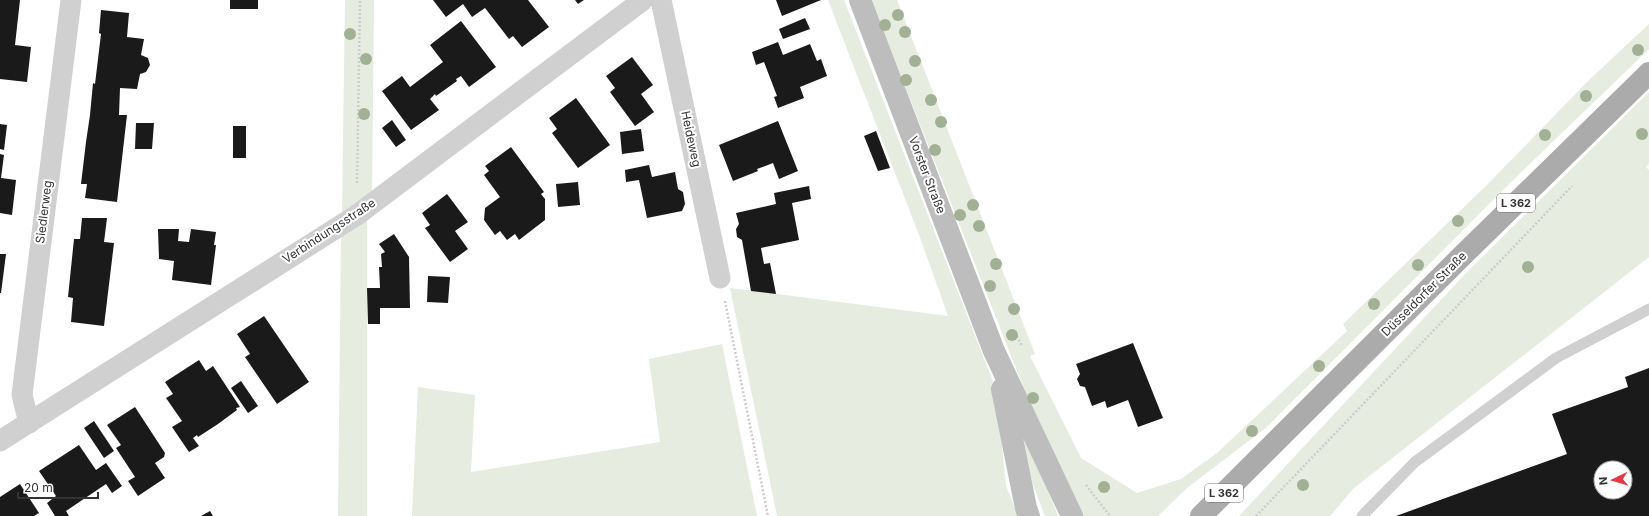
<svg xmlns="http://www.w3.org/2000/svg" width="1649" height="516" font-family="Inter,sans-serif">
	<rect width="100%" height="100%" fill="#fff"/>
	<path fill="#e6ecdf" d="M345,0H374L372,195L342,214Z
		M828,0H844L992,379L1000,424L1006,486L1018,516H777L730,288L948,316L921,240Z
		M871,0H897L1035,354L1030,356L1081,458L1137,493L1181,479L1217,453L1347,331L1343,324L1487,185L1587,82L1649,24V49L1509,184L1267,427L1187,488L1158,516H1082L1049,452Z
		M1649,92V164L1646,167L1649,170V257L1354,488L1330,516H1239L1465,274Z
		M367,219V516H338L341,235Z
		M722,344L757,516H412L418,387L475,395L471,472L660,442L649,359Z
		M1013,405L1020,418L1058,516H1045L1033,485Z"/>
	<path fill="#1a1a1a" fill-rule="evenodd" d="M0,0H20L15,45L31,47L27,82L0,79Z
		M230,0H258V9H230Z
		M433,0H528L549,27L522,47L513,36L509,39L485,8L472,17L463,4L446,17Z
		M575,0H584L578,4Z
		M776,0H821L782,16Z
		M101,10L129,13L127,37L144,39L141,55L148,58L150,65L146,72L140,74L137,89L120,88L119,115H127L117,202L85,198L87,184H81L86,142L90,115L93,83L95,84L101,34L99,33Z
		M805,18L810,29L783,39L779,29Z
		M461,21L496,67L469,87L461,76L456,79L457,81L436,96L435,94L430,99L439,110L411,130L382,91L402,76L410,87L443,62L430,45Z
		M778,42L783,55L810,44L817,61L821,59L827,76L800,87L804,98L778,108L774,97L777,96L764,62L756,65L752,52Z
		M632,57L653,85L641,94L654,112L635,126L610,92L615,88L606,76Z
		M576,98L610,145L578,168L552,133L557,129L549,118Z
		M392,120L406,140L396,147L382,128Z
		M778,121L798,171L779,179L773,163L757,169L758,171L733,181L719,145Z
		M136,123H154L152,149H135Z
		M0,124L7,125L4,150L0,149Z
		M233,126H246V158H233Z
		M641,129L644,151L622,154L620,132Z
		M876,131L890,168L878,171L864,136Z
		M511,147L544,192L541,194L545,199V220L519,240L515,234L507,240L500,231L495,235L484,220L485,208L500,197L484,175L489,171L485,166Z
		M0,154L4,155L1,178L16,180L12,215L0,213Z
		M649,165L652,177L675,172L678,189L683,192L685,204L682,211L647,218L639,180L626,182L625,170Z
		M578,182L580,205L558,207L556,184Z
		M809,186L811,199L792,203L799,240L761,248L764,264L770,263L776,294L751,291L742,240L737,237L736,229L739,224L736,213L776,204L774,193Z
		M447,194L468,222L455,231L468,249L450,262L425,228L430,225L422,213Z
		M82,218H107L104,242L114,243L104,326L71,322L73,298L68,297L74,239H80Z
		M158,229H179L178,241L189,242L191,229L216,232L214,245H216L211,285L172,280L174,261L159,259Z
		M394,234L409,257L410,308H380V324H368L367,288H380L379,267H382L381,254L385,252L379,244Z
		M0,254H6L1,293H0Z
		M428,276L450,277L448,303L427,302Z
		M264,316L309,382L277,404L245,357L250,354L237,334Z
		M1133,343L1163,418L1138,427L1128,400L1107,408L1105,401L1092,406L1085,387L1080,386L1077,379L1080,374L1076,364Z
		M199,360L206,371L213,366L240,407L236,408L237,410L218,424L198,437L197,435L193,438L199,446L189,452L172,427L182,421L166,398L173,394L165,382Z
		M1649,368V516H1396L1567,454L1552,414L1628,387L1625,377ZM1601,468H1625V492H1601Z
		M241,381L258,406L248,413L231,388Z
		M135,407L165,453L164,457L155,463L165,478L138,496L128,481L135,477L116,448L121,445L107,425Z
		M94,421L114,451L104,458L84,428Z
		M79,445L96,470L106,463L122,486L112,493L106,484L66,511L69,516H55L47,503L56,496L39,471Z
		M20,484L39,513L34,516H0V497Z
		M210,511L213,516H201Z"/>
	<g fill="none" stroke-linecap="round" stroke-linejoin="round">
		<path stroke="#cdcdcd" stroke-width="2.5" stroke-dasharray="2 2" stroke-linecap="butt" d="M357,183L360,0
			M725,301L768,516
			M1017,336L1022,346
			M1086,485L1110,516
			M1256,516L1572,186"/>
		<path stroke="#d0d0d0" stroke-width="11" d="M1362,516L1415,462L1556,358L1649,309"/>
		<path stroke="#d0d0d0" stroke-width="21" d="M661,0L720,278
			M29,423L22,395L71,0
			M0,441L357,215L643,0"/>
		<path stroke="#bdbdbd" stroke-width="22" d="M860,0L994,351L1072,516
			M1002,389L1026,508L1029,516"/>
		<path stroke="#ababab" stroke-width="22" d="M1201,516L1465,253L1649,73"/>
	</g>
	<g fill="#a2b095">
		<circle cx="898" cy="15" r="6"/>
		<circle cx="885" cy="25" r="6"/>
		<circle cx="905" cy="32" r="6"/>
		<circle cx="350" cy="34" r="6"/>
		<circle cx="1638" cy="50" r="6"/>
		<circle cx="366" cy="59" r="6"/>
		<circle cx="915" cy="61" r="6"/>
		<circle cx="906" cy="80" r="6"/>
		<circle cx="1586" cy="96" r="6"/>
		<circle cx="931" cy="100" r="6"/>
		<circle cx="364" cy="114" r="6"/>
		<circle cx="941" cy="122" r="6"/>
		<circle cx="1642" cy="134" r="6"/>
		<circle cx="1545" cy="135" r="6"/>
		<circle cx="935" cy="150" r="6"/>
		<circle cx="973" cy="205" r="6"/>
		<circle cx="960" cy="215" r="6"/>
		<circle cx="1458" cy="221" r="6"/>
		<circle cx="979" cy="226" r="6"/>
		<circle cx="996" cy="264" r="6"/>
		<circle cx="1418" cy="265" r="6"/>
		<circle cx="1528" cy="267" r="6"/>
		<circle cx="990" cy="286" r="6"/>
		<circle cx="1374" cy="304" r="6"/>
		<circle cx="1014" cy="309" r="6"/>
		<circle cx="1012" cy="335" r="6"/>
		<circle cx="1319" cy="366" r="6"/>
		<circle cx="1033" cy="398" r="6"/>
		<circle cx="1252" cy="431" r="6"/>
		<circle cx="1303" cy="485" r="6"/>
		<circle cx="1104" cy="487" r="6"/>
	</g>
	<g text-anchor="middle" stroke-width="4" stroke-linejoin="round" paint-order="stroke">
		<g fill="#fff" stroke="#707070" stroke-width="1">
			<rect x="1497" y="194" width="38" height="18" rx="3"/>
			<rect x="1205" y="484" width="38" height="18" rx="3"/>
		</g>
		<g font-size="11" font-weight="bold" fill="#333">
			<text x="1516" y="207">L 362</text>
			<text x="1224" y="497">L 362</text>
		</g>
		<g font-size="12" fill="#333" stroke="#fff">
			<text transform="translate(691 139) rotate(78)" y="4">Heideweg</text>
			<text transform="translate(927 175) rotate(69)" y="4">Vorster Straße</text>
			<text transform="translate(44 212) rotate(-83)" y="4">Siedlerweg</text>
			<text transform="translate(329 231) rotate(-33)" y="4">Verbindungsstraße</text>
			<text transform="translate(1424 294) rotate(-45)" y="4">Düsseldorfer Straße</text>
		</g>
	</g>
	<g transform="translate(1613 480) rotate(265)"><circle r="19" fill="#ffffff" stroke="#adadad"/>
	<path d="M0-3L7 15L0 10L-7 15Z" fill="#e63946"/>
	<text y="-6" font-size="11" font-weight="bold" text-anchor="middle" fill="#333333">N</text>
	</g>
	<path d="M18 492v6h80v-6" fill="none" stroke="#333333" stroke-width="2"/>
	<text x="24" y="492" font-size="12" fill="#333333" stroke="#ffffff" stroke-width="3" paint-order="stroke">20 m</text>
</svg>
